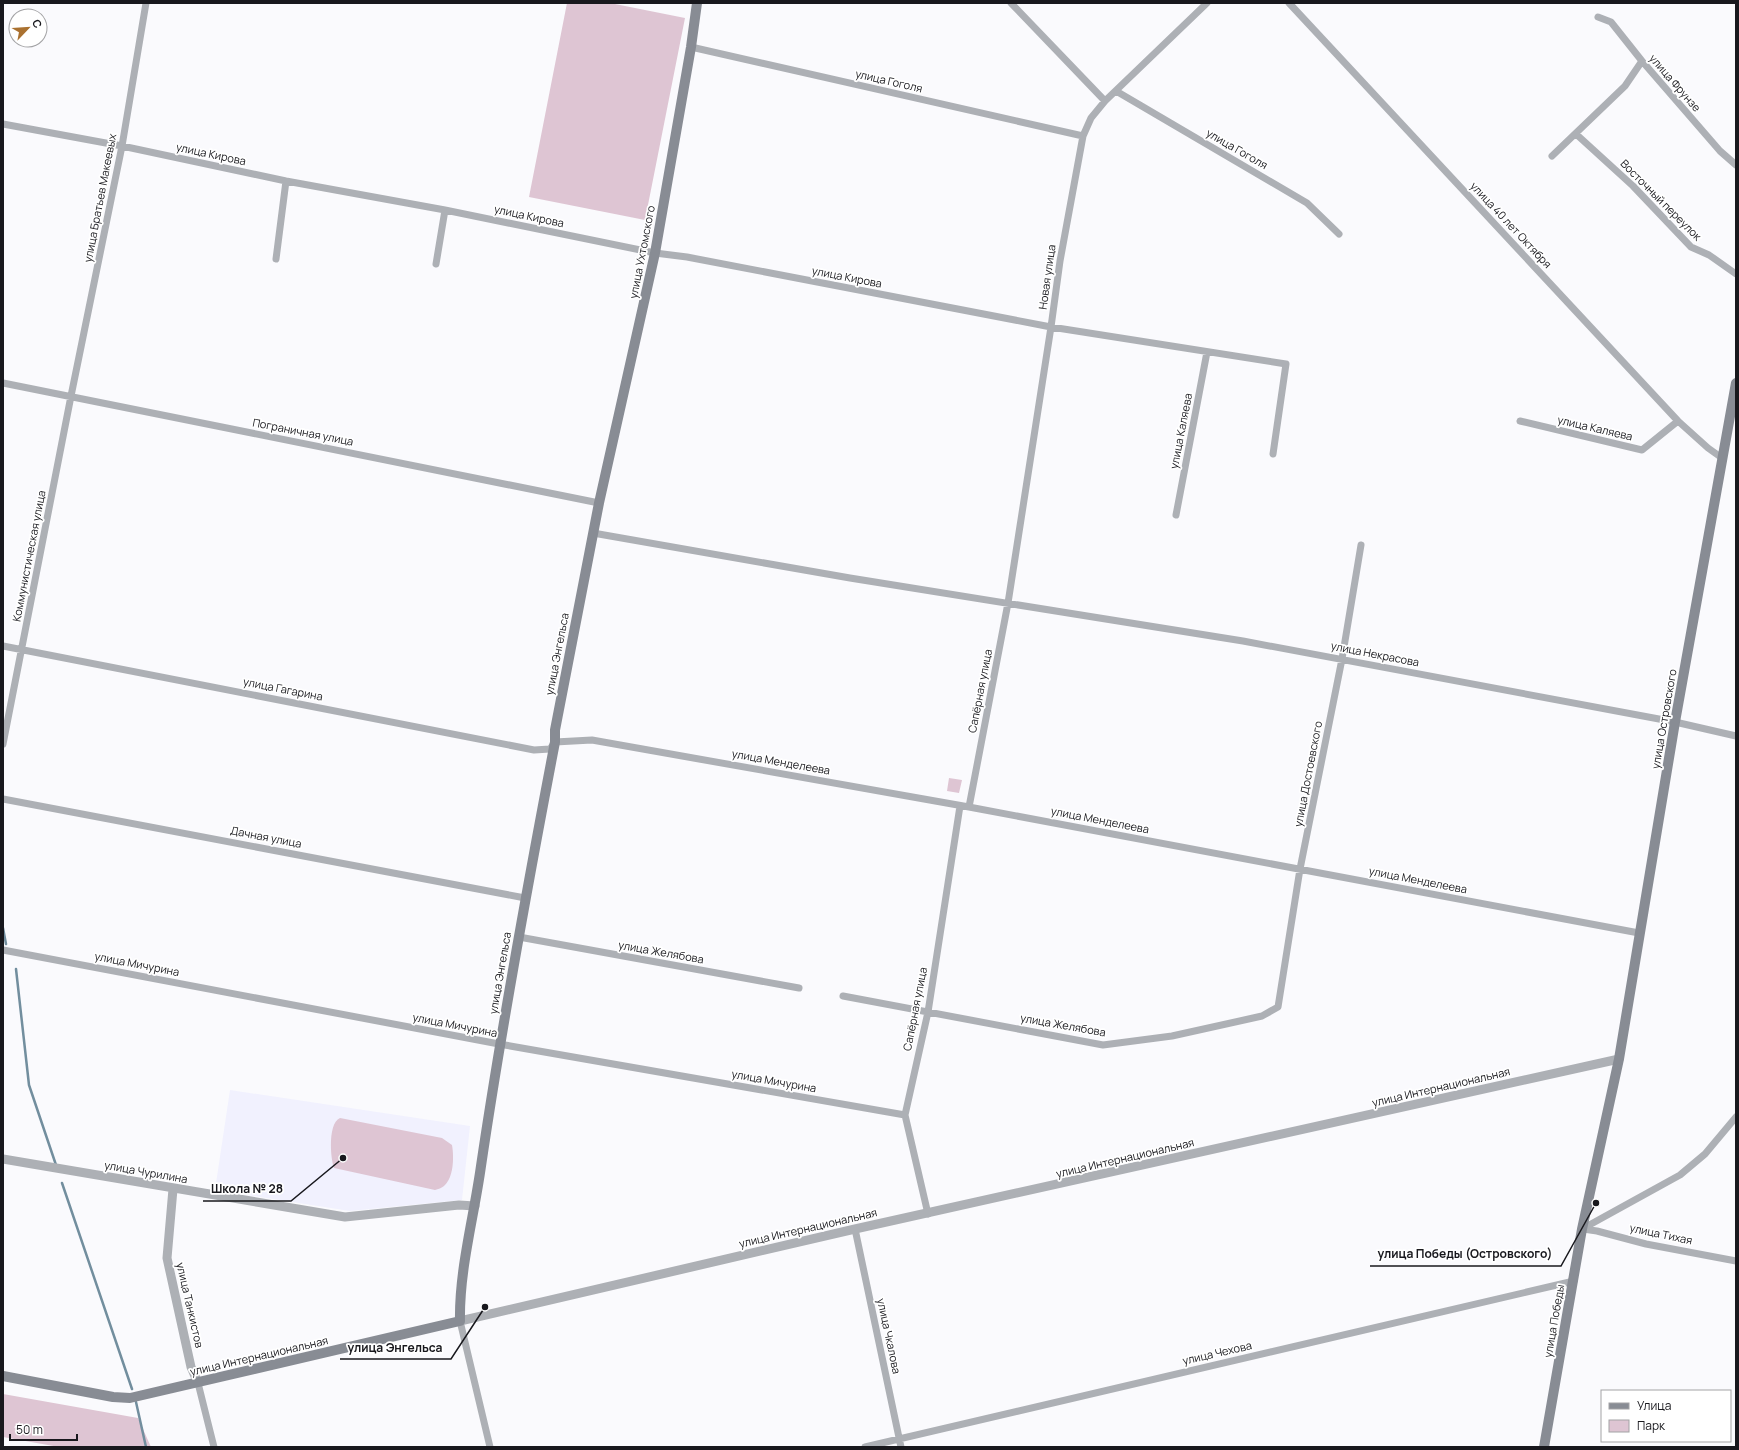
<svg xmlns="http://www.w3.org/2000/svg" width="1739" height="1450" font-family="Manrope,sans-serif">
	<rect width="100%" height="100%" fill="#fafafd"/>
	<path fill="#f1f1fe" d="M230,1090L470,1126L462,1200L350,1211L215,1190Z"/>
	<path fill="#dec5d3" d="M567,3H610L685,18L645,220L529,197Z
		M949,778L962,780L959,793L947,791Z
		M340,1118L442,1138L452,1145C454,1156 454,1178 444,1186C442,1188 438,1189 435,1190L334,1168C330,1157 328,1123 340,1118Z
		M3,1394L138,1418L151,1447H59L3,1437Z"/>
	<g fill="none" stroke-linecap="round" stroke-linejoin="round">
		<path stroke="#728e9e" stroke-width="2.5" d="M3,928L6,944
			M16,969L29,1085L56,1165
			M62,1183L132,1389
			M136,1402L146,1447"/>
		<path stroke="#adb0b5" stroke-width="7" d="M1011,3L1105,101
			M1289,3L1678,421L1708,448L1722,458
			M1598,17L1611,22L1642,61L1720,151L1736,165
			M691,47L1083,136
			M1116,91L1307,203L1339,234
			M3,124L122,146L286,181L445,210L655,253L687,257L1051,327L1286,364L1273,454
			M1576,134L1633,186L1691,247L1709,255L1736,274
			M1552,156L1625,86L1642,61
			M276,259L286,181
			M436,264L445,210
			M3,383L599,503
			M1520,421L1642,450L1678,421
			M1176,515L1207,352
			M593,533L850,578L1243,641L1675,722L1736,736
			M3,646L534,750L550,749L555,742L592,740L969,807L1639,933
			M3,744L71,396L122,146L146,3
			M3,799L525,898
			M969,807L1008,603L1051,327L1060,261L1083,136L1091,118L1105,101L1207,3
			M519,937L799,988
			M3,950L499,1044L905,1115
			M843,996L1103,1045L1172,1036L1262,1016L1278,1007L1300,869L1342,659L1361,545
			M928,1214L905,1115L928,1012L960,806
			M855,1229L901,1447
			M1582,1229L1680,1175L1705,1154L1736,1117
			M1583,1229L1597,1231L1646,1244L1736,1261
			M460,1321L490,1447
			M198,1383L214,1447
			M865,1447L1574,1281"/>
		<path stroke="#adb0b5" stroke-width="9" d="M3,1159L345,1217L459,1205L475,1206
			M173,1189L167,1258L191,1367L198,1383
			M460,1321L855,1229L1619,1059"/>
		<path stroke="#888c94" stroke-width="10" d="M3,1376L113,1397L130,1398L460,1321C459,1270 474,1217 481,1166C502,1024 528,883 555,742V730L599,503L655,253L691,47L697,3
			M1544,1447L1582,1229L1619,1059L1675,722L1736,383"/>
	</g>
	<g text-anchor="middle" stroke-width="3.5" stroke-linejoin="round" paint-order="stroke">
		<g font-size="11" fill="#18181d" stroke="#fff">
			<text transform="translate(889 81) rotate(13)" y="4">улица Гоголя</text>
			<text transform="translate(1675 83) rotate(49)" y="4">улица Фрунзе</text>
			<text transform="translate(1237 149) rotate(30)" y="4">улица Гоголя</text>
			<text transform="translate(211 154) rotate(12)" y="4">улица Кирова</text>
			<text transform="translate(100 198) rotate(-79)" y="4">улица Братьев Макеевых</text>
			<text transform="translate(1661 200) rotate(45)" y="4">Восточный переулок</text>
			<text transform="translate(529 216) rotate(12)" y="4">улица Кирова</text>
			<text transform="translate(1511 225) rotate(47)" y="4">улица 40 лет Октября</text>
			<text transform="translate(642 252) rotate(-79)" y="4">улица Ухтомского</text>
			<text transform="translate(847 277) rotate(11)" y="4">улица Кирова</text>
			<text transform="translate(1047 277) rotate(-82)" y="4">Новая улица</text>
			<text transform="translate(1595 428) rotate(13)" y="4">улица Каляева</text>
			<text transform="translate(1181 431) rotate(-79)" y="4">улица Каляева</text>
			<text transform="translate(303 432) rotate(11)" y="4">Пограничная улица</text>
			<text transform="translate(29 556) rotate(-79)" y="4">Коммунистическая улица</text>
			<text transform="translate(557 654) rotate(-79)" y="4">улица Энгельса</text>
			<text transform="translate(1375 654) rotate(11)" y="4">улица Некрасова</text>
			<text transform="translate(283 689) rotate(11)" y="4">улица Гагарина</text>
			<text transform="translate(980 691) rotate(-79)" y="4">Сапёрная улица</text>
			<text transform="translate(1664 719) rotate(-80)" y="4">улица Островского</text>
			<text transform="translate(781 762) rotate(10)" y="4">улица Менделеева</text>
			<text transform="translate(1308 774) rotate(-79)" y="4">улица Достоевского</text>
			<text transform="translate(1100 820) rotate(11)" y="4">улица Менделеева</text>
			<text transform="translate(266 837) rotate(11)" y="4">Дачная улица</text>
			<text transform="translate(1418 880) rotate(11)" y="4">улица Менделеева</text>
			<text transform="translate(661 952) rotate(10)" y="4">улица Желябова</text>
			<text transform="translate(137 964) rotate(11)" y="4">улица Мичурина</text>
			<text transform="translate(500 973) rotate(-80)" y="4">улица Энгельса</text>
			<text transform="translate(915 1009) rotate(-79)" y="4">Сапёрная улица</text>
			<text transform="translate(455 1025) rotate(11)" y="4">улица Мичурина</text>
			<text transform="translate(1063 1025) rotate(10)" y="4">улица Желябова</text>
			<text transform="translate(774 1081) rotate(10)" y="4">улица Мичурина</text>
			<text transform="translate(1441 1087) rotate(-13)" y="4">улица Интернациональная</text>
			<text transform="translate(1125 1158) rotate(-13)" y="4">улица Интернациональная</text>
			<text transform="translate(146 1172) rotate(10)" y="4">улица Чурилина</text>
			<text transform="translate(808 1228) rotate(-13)" y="4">улица Интернациональная</text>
			<text transform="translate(1661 1234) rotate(12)" y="4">улица Тихая</text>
			<text transform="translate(190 1305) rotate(77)" y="4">улица Танкистов</text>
			<text transform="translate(1554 1321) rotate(-80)" y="4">улица Победы</text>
			<text transform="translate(889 1336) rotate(78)" y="4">улица Чкалова</text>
			<text transform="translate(1217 1353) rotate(-13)" y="4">улица Чехова</text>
			<text transform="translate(259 1356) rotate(-13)" y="4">улица Интернациональная</text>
		</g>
	</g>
	<path fill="none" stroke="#18181d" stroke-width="1.5" d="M343 1158L291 1201H203M1596 1203L1561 1266H1370M485 1307L451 1359H340"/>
	<g fill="#18181d" stroke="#fff" stroke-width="1.5">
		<circle cx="343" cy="1158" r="4"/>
		<circle cx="1596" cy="1203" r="4"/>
		<circle cx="485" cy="1307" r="4"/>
	</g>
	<g font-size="12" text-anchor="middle" font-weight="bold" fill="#18181d" stroke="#fff" stroke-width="3.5" stroke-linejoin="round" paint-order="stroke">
		<text x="247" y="1193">Школа № 28</text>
		<text x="1465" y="1258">улица Победы (Островского)</text>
		<text x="395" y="1352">улица Энгельса</text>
	</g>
	<rect width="1739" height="1450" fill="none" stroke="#18181d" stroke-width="8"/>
	<rect x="1601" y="1390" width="130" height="52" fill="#ffffff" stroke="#a3a3a5"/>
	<rect x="1609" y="1403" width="20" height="6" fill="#888c94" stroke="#a3a3a5"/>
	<text x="1637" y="1410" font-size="12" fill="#18181d">Улица</text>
	<rect x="1609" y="1420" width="20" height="12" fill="#dec5d3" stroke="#a3a3a5"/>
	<text x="1637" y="1430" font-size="12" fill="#18181d">Парк</text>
	<g transform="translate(28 28) rotate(65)"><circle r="19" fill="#ffffff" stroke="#a3a3a5"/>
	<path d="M0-3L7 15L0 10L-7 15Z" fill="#aa7130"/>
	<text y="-6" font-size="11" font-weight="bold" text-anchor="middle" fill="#18181d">С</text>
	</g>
	<path d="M10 1434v6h67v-6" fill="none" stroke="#18181d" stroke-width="2"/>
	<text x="16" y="1434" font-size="12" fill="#18181d" stroke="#ffffff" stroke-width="3" paint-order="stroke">50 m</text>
</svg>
